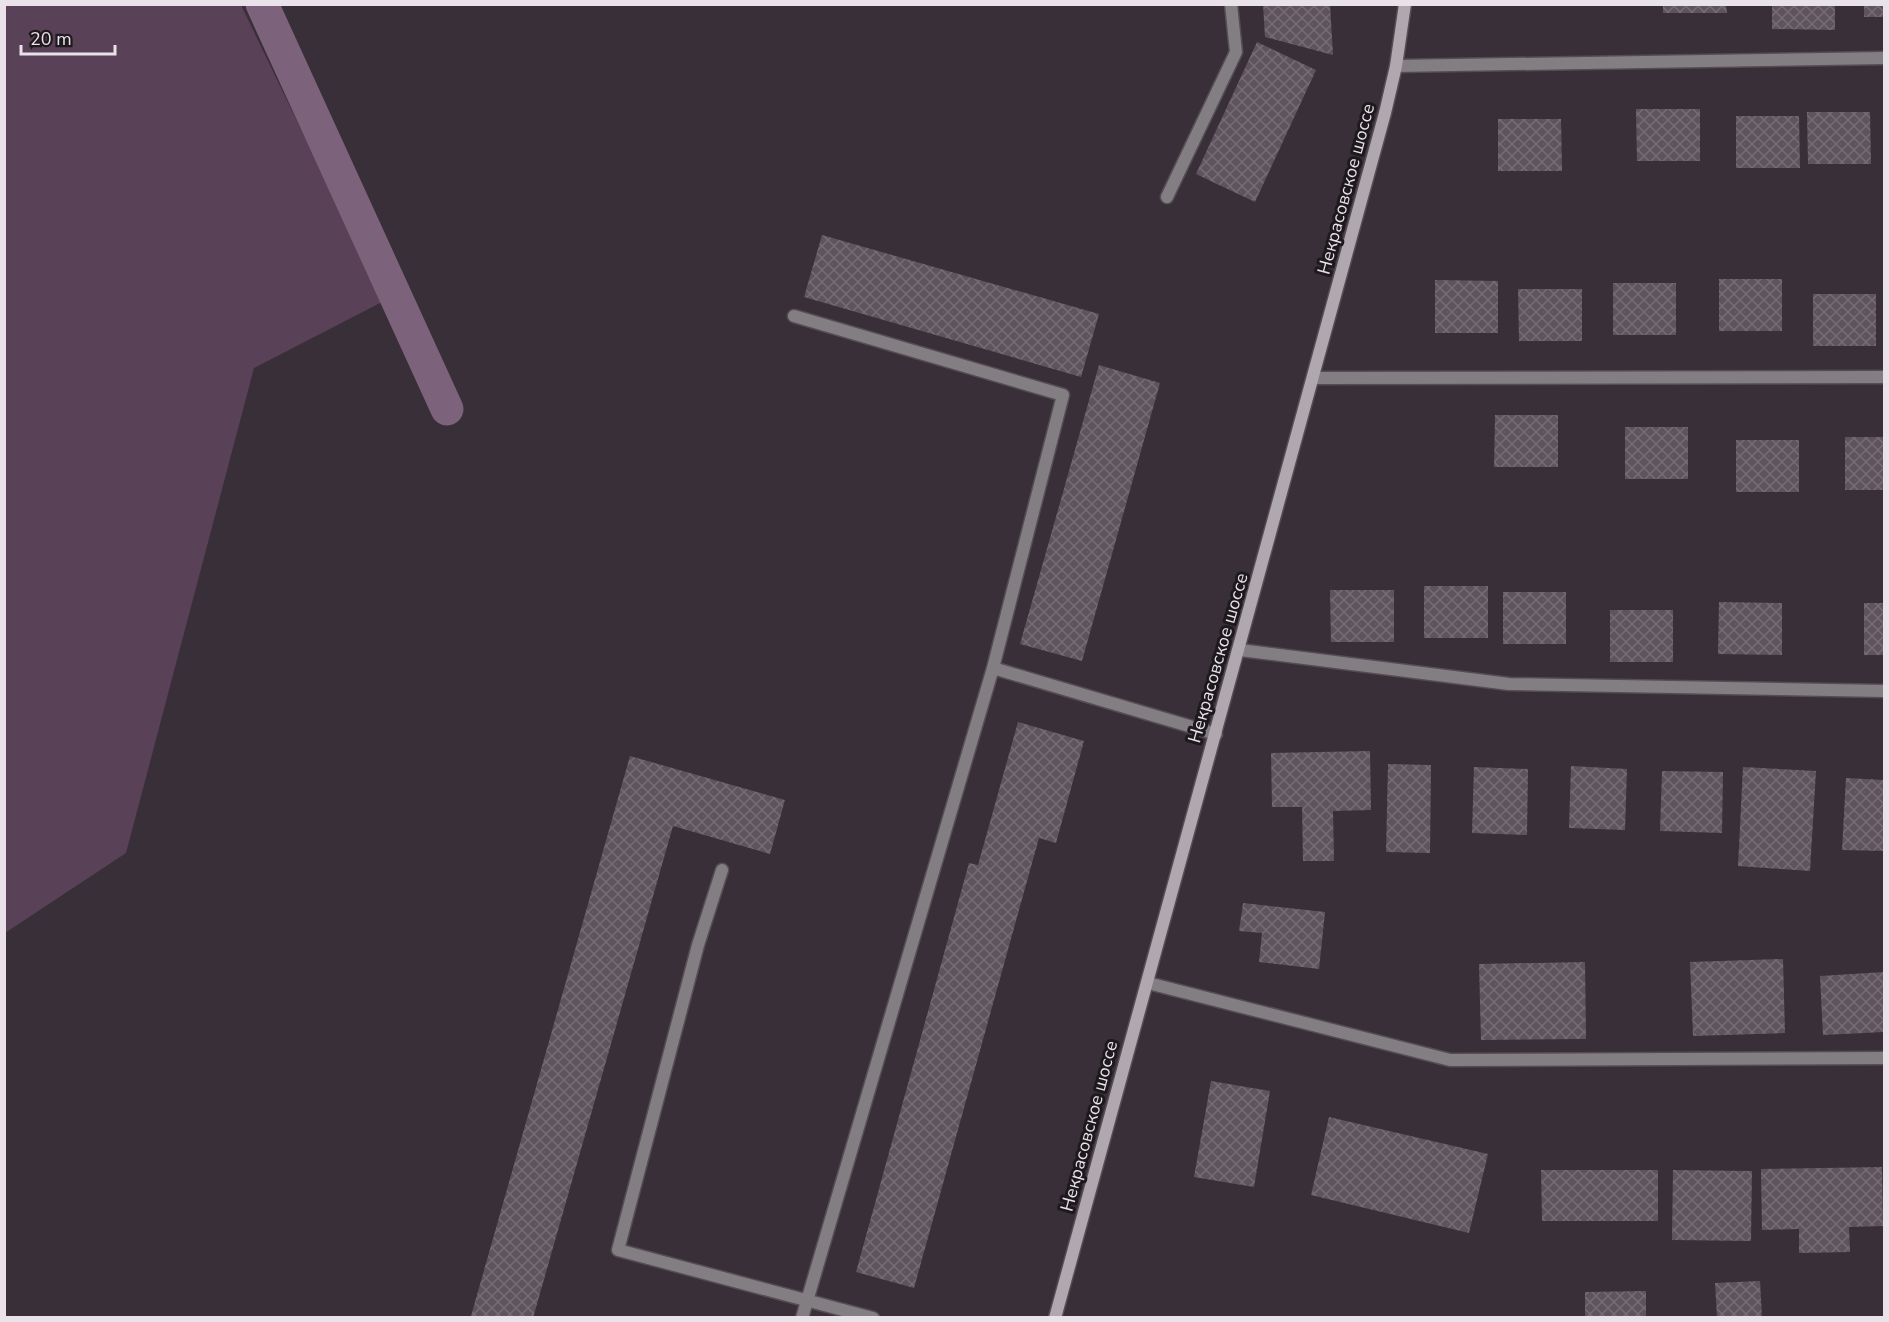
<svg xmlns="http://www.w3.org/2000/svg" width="1889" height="1322" font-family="'Nunito Sans',sans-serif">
	<defs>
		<pattern id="building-cross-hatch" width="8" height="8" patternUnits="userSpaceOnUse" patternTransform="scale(1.5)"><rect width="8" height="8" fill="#5f545e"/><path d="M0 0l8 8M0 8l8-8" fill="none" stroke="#766c75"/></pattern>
	</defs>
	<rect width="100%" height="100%" fill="#392f38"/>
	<path fill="#594157" d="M5,4L241,5L384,301L254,368L126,853L5,933Z"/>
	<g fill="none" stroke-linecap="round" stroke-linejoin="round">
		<path stroke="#7c627a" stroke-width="33" d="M262,4L447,409"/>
	</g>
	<path fill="url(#building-cross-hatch)" d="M1263,4H1330L1333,55L1265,37Z
		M1663,4H1726L1727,13H1663Z
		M1772,4H1835V30L1772,29Z
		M1864,4H1884V17H1864Z
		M1257,42L1316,70L1255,202L1196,174Z
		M1636,109H1700V161H1637Z
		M1807,112H1870L1871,164H1808Z
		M1736,116H1799L1800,168H1736Z
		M1498,119H1561L1562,171H1498Z
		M822,235L1099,314L1081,377L804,297Z
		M1719,279H1782V331H1719Z
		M1435,280L1498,281V333H1435Z
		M1613,283H1676V335H1613Z
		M1518,289H1582V341H1519Z
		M1813,294H1876V346H1813Z
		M1099,365L1160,383L1082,661L1020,644Z
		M1495,415H1558V467H1494Z
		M1625,427H1688V479H1625Z
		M1845,437H1884V490H1845Z
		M1736,440H1799V492H1736Z
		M1424,586H1488V638H1424Z
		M1330,590H1394V642H1331Z
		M1503,592H1566V644H1503Z
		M1719,602L1782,603V655L1718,654Z
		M1864,603H1884V655H1864Z
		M1610,610H1673V662H1610Z
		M1018,722L1084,741L1056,843L1039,838L914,1288L856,1272L969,863L978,865Z
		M1370,751L1371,810L1333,811L1334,861H1303L1302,807H1272L1271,753Z
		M630,756L785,800L770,854L673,826L533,1318H475L471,1316Z
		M1388,764L1431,765L1430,853L1386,852Z
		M1571,766L1627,769L1625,830L1569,828Z
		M1474,767L1528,769L1527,835L1472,833Z
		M1743,767L1816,771L1810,871L1738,866Z
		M1662,771L1723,772L1722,833L1660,831Z
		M1846,778L1884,780V851L1842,850Z
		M1243,903L1325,912L1319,969L1259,962L1262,933L1239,931Z
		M1783,959L1785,1033L1693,1036L1690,962Z
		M1585,962L1586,1039L1481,1040L1479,964Z
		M1884,972V1032L1823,1035L1820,976Z
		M1211,1081L1270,1091L1254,1187L1194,1177Z
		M1329,1117L1488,1154L1469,1233L1311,1195Z
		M1882,1167L1883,1226L1849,1227L1850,1252L1799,1253V1229L1762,1230L1761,1169Z
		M1541,1170H1658V1221H1542Z
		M1673,1170L1752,1171L1751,1241L1672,1240Z
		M1760,1281L1762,1318H1717L1715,1283Z
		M1646,1291V1318H1585V1292Z"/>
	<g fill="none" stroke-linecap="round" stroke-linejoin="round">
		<g stroke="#554c54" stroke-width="15">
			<path id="lane" d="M1167,197L1236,52L1231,4
				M794,316L1063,395L993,668L1216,734
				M722,870L698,945L618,1250L873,1318
				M802,1318L993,668"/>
		</g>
		<g stroke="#554c54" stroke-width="15">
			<path id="street" d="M1396,66L1884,58
				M1314,378L1884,377
				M1240,650L1509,684L1884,691
				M1148,983L1450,1060L1884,1058"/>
		</g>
		<g stroke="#554c54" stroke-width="15">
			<path id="secondary" d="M1055,1318L1385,113L1396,66L1405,4"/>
		</g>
		<use href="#lane" stroke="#837e82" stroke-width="12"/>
		<use href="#street" stroke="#837e82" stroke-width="12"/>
		<use href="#secondary" stroke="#b0a8af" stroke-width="12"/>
	</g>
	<g text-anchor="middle" stroke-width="6" stroke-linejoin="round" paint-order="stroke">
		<g font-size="18" fill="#e9e3e9" stroke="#1d191d">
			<text transform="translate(1346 189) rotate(-75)" y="6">Некрасовское шоссе</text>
			<text transform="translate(1218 658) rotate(-74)" y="6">Некрасовское шоссе</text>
			<text transform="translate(1089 1126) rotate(-75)" y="6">Некрасовское шоссе</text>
		</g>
	</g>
	<rect width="1889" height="1322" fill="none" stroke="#e9e3e9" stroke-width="12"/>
	<path d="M21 45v9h94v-9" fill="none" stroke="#e9e3e9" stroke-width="3"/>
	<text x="30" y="45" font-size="18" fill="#e9e3e9" stroke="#1d191d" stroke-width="4.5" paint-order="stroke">20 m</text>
</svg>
